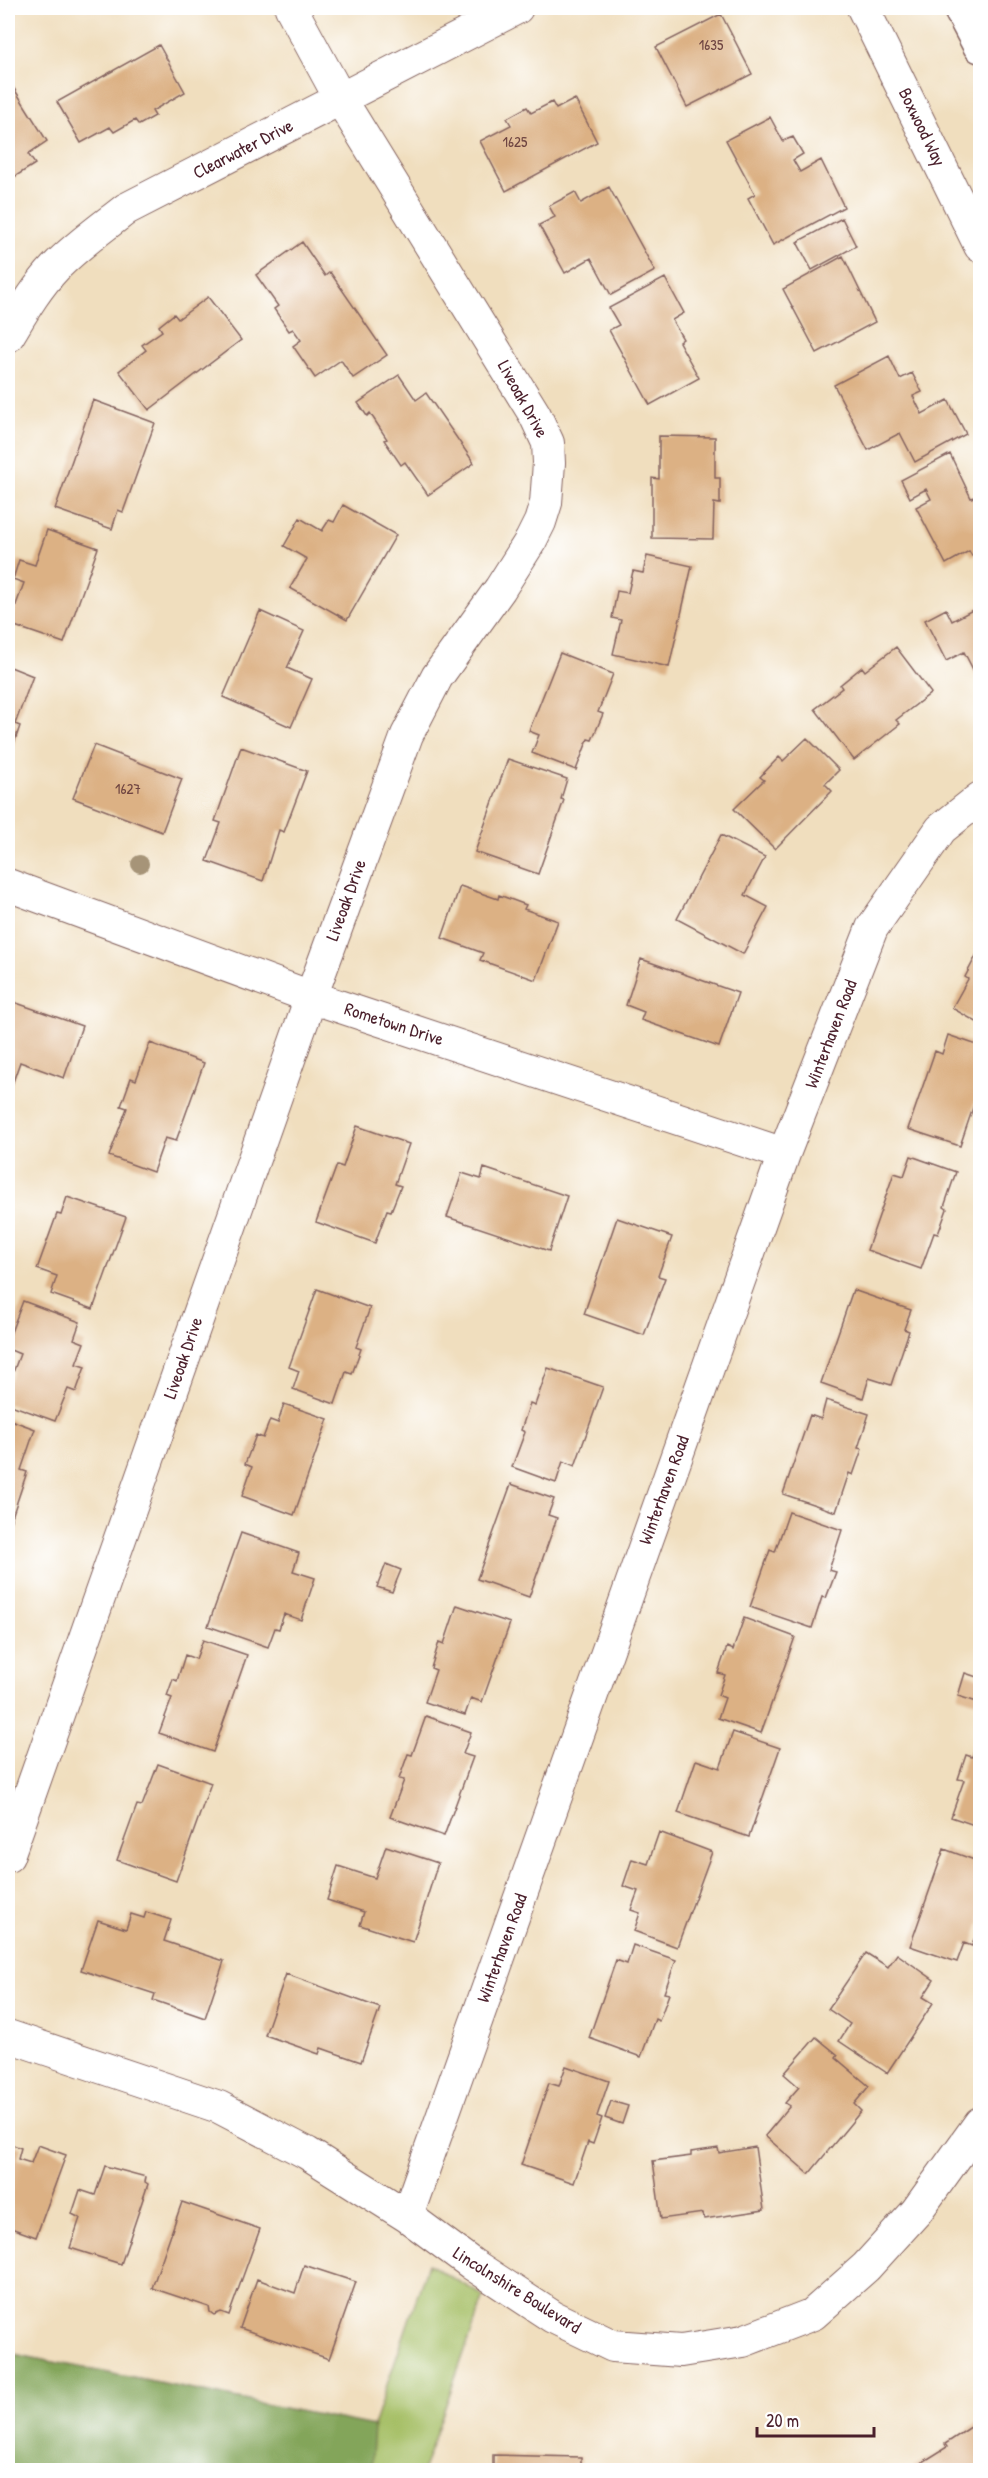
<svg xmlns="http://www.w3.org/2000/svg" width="988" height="2478" font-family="'Patrick Hand',sans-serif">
	<rect width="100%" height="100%" fill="#fff"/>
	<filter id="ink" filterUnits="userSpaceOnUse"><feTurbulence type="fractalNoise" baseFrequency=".0167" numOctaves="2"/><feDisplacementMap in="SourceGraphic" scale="12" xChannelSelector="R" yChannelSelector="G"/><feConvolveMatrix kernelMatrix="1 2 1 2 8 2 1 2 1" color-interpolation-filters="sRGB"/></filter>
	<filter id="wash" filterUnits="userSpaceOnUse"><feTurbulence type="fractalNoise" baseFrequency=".008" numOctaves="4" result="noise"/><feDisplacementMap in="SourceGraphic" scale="24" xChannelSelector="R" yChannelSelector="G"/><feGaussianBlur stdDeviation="1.35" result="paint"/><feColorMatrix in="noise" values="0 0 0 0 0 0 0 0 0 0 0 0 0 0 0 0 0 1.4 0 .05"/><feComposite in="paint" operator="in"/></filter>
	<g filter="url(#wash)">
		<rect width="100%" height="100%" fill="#f0debe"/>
		<path fill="#a4be64" stroke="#776e48" stroke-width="1.5" d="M428,2264L484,2296L423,2470H8V2353L373,2426Z"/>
		<path fill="#83a55a" stroke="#666242" stroke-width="1.5" d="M8,2353L374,2426L371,2470H8Z"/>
		<g id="blocks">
			<path fill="#dcb184" d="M721,14L752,74L687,107L656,47Z
				M159,45L185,92L152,111L155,116L139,125L135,120L114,132L110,127L81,143L57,102Z
				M8,79L47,141L28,154L35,164L8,181Z
				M575,99L597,142L506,191L480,141L511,125L507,118L527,107L531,113L552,102L556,109Z
				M770,117L783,141L793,137L803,154L793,160L800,172L821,160L844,207L773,245L748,198L755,194L726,140Z
				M609,187L655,271L611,295L591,258L565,273L539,225L555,217L549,206L575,192L581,203Z
				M842,218L856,246L812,270L797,242Z
				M302,242L325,276L330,272L387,355L353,378L341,360L315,378L293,346L301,340L293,329L289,331L274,309L278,306L256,275Z
				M843,256L875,322L817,353L783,289Z
				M665,278L684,313L672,320L683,339L679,342L699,378L650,405L609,330L619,325L609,308Z
				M208,297L241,340L149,410L119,371L146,350L142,345L162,331L159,326L174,314L178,319Z
				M889,356L900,379L912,373L922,392L913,396L922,414L948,400L966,434L915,462L900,433L868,450L834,385Z
				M399,375L416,400L426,393L474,463L428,495L405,462L401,465L384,440L387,439L370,413L367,416L358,403Z
				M93,400L155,423L123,512L118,510L112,529L55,509Z
				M659,436L715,437V478H720V504L714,503L713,539L652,538V478L659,479Z
				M950,454L971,498L977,496L980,503V551L972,556L969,551L946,564L916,507L931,499L926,489L910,498L901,480Z
				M343,505L396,535L347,620L290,588L307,559L284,546L300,518L322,531L329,520L334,522Z
				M47,530L98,548L64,643L9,624L24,583L13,579L19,560L35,565Z
				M647,556L692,566L669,667L613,654L621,620L612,618L617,591L628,593L633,571L643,573Z
				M980,606V683L964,652L946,661L925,620L946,609L952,621Z
				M260,611L304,631L287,668L312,679L291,727L223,697Z
				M896,647L931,693L896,720L900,724L854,760L815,709L842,688L840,685L862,667L865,671Z
				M560,653L613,674L598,712L603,714L592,740L588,739L576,770L532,753L539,735L529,731Z
				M8,666L33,676L15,724L20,726L11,752L8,751Z
				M807,738L839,770L825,784L832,791L775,849L734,809L764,780L760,777L779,757L783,761Z
				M94,745L182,779L162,832L73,798Z
				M241,747L307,771L284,832L279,830L263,881L207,861L221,823L215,821Z
				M508,759L567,779L561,799L564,800L538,874L475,852Z
				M721,835L765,857L745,895L768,907L743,954L677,919Z
				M460,886L498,899L499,895L526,905L524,909L558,921L536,980L480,960L483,953L442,938Z
				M978,952L980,953V1024L952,1008L968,979L965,977Z
				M641,959L738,993L719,1047L641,1020L644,1012L626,1005Z
				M8,1000L82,1026L64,1078L20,1062L8,1096Z
				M948,1035L980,1046V1087L960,1146L908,1129L935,1051L942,1054Z
				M150,1043L204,1063L176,1141L165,1138L153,1172L109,1156L127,1108L121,1106L131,1078L136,1080Z
				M357,1126L409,1144L395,1184L401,1186L391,1211L387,1210L375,1243L316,1222L337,1165L343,1167Z
				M911,1156L956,1172L944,1207L947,1209L938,1234L934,1233L921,1269L867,1250L894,1173L904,1176Z
				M484,1168L567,1196L549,1251L447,1217L462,1173L481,1179Z
				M67,1197L126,1217L93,1309L51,1294L57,1276L37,1269L57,1214L61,1215Z
				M617,1218L672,1237L658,1276L665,1278L644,1335L584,1314Z
				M317,1289L370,1308L356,1347L361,1349L352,1374L346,1372L335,1404L293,1389L299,1371L289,1367Z
				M853,1290L911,1310L904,1329L909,1331L891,1385L869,1378L863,1398L821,1383Z
				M23,1301L80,1322L74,1339L84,1343L76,1364L85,1367L76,1392L68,1389L55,1421L8,1404V1386L20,1354L8,1349V1340Z
				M548,1368L603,1387L575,1466L563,1461L556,1483L512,1467L525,1432L521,1430L530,1403L535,1405Z
				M826,1400L869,1414L858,1448L862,1449L853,1475L849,1473L836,1512L783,1494L810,1415L821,1419Z
				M284,1404L328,1419L294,1515L242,1496L252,1467L245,1464L256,1435L263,1438L270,1420L278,1423Z
				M8,1419L35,1429L21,1470L27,1472L8,1529Z
				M511,1484L554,1499L548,1515L557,1518L529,1597L477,1579Z
				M789,1512L842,1530L829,1570L836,1572L826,1598L822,1597L812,1628L750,1607L770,1550L775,1552Z
				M241,1533L299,1553L293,1571L315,1578L301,1620L284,1614L279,1629L275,1628L268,1647L208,1626Z
				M386,1564L401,1570L392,1592L377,1587Z
				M457,1605L510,1623L482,1702L471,1698L465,1715L425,1702L436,1670L431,1668L439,1642L444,1644Z
				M744,1618L795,1637L761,1733L718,1718L725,1698L718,1695L725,1675L718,1673L727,1647L733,1650Z
				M203,1640L247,1655L213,1752L159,1733L172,1698L167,1696L173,1679L177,1681L185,1655L196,1659Z
				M965,1673L980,1678V1703L958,1696Z
				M426,1716L471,1732L463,1754L473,1757L444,1836L390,1817L404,1780L399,1779L408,1754L412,1755Z
				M733,1732L780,1748L749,1837L678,1813L696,1760L720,1768Z
				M980,1733V1827L951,1817L964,1780L958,1779L966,1755L972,1757Z
				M158,1764L211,1783L176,1881L117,1860L137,1805L142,1806Z
				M659,1832L712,1852L677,1947L634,1931L640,1913L631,1910L638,1891L623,1886L632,1859L648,1864Z
				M386,1846L438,1863L413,1942L360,1925L364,1912L327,1900L338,1866L375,1878Z
				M944,1849L980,1862V1922L972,1946L964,1943L957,1962L910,1946Z
				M146,1912L171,1920L164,1941L224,1961L205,2018L153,2000L155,1994L81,1970L98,1920L126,1929L131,1914L144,1918Z
				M633,1945L676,1960L664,1993L669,1994L659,2021L655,2019L641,2057L589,2038L616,1960L627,1964Z
				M866,1953L888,1967L897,1954L934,1980L923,1997L933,2003L887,2073L839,2041L850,2024L828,2009Z
				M286,1974L380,2008L361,2062L321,2048L319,2054L265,2035Z
				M816,2037L838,2055L836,2058L869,2086L854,2104L861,2111L809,2174L765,2136L790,2106L785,2103L799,2087L784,2074Z
				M566,2066L609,2081L597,2116L602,2118L593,2144L588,2142L574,2183L521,2165L549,2083L559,2086Z
				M611,2101L628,2106L622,2124L605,2118Z
				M8,2143L21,2148L18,2159L31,2163L38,2145L66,2155L36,2237L8,2227Z
				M755,2147L764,2210L704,2219L703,2213L661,2219L653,2161L691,2156V2152L718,2148L719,2153Z
				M105,2166L146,2177L145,2182L148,2184L121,2264L70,2248L80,2218L72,2214L80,2190L95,2195Z
				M182,2202L260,2229L229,2315L221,2312L214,2315L210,2312L209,2307L152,2288Z
				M304,2265L356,2282L329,2359L240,2328L257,2279L295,2293Z
				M980,2421V2470H910L947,2447L945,2444Z
				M493,2455L581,2457V2470H493Z"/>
		</g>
	</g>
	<g filter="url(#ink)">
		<use href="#blocks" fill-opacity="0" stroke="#84625e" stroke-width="1.5"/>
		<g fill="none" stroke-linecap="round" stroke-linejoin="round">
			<g stroke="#84625e" stroke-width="34">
				<path id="street" d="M863,8L980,246
					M8,336C22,313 36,288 55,268C76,246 102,228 126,209L517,8
					M8,885L311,997L784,1154
					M8,1856L311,997L407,735L437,677L500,589L531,540L540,522L546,503L549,463L548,443L535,415L341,100L291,8
					M8,2036L219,2107L307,2153L407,2216L472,2264L553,2317L613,2346L681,2351L743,2341L813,2314L866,2267L916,2212L980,2123
					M407,2216L784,1154L872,928L941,829L980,798"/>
			</g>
			<g stroke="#84625e" stroke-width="36">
				<path id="highway" d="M960,8L980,46"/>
			</g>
			<use href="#street" stroke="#fff" stroke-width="32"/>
			<use href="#highway" stroke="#fff" stroke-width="33"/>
		</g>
		<circle fill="#a69478" cx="140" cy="864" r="9"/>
	</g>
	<g text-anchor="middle" stroke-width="6" stroke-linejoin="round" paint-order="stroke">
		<g font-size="15" fill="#6e4441">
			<text x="711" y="50">1635</text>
			<text x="515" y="147">1625</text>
			<text x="128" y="794">1627</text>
		</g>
		<g font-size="18" fill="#4a1f2b" stroke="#fff">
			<text transform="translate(922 127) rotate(64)" y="6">Boxwood Way</text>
			<text transform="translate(243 149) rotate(-27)" y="6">Clearwater Drive</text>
			<text transform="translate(523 399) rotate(61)" y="6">Liveoak Drive</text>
			<text transform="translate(346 900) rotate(-70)" y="6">Liveoak Drive</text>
			<text transform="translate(394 1024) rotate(18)" y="6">Rometown Drive</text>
			<text transform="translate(831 1034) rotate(-69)" y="6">Winterhaven Road</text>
			<text transform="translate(183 1358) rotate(-71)" y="6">Liveoak Drive</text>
			<text transform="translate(664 1490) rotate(-70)" y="6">Winterhaven Road</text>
			<text transform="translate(502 1948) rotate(-70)" y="6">Winterhaven Road</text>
			<text transform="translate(517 2290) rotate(32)" y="6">Lincolnshire Boulevard</text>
		</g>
	</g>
	<rect width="988" height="2478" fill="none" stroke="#fff" stroke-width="30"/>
	<path d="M757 2427v9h117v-9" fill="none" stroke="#4a1f2b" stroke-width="3"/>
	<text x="766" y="2427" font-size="18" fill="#4a1f2b" stroke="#ffffff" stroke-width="4.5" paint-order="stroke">20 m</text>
</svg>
